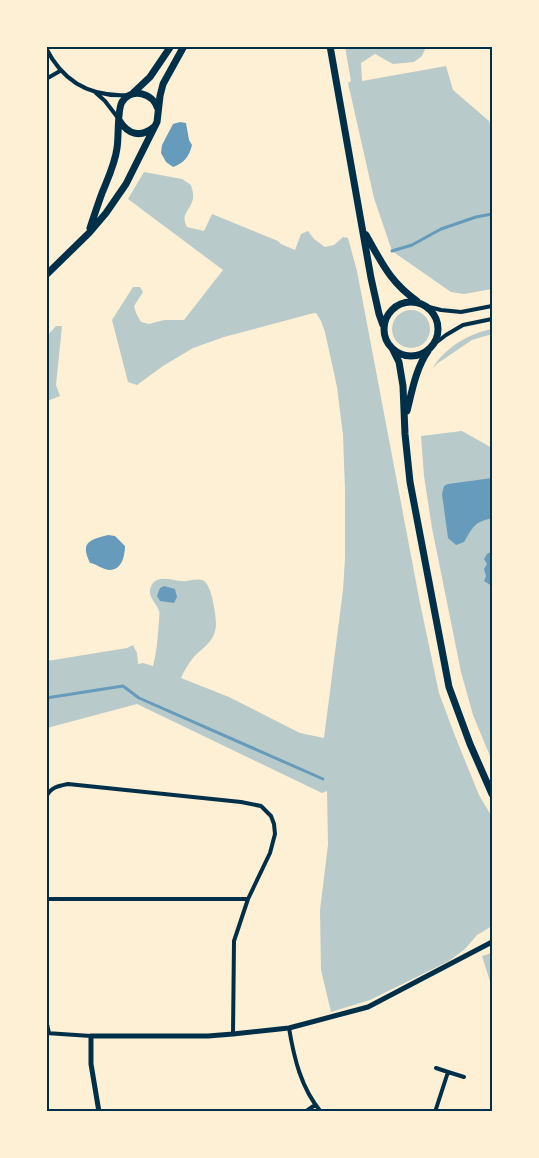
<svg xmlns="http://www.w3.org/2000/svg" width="539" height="1158" font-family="Arial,sans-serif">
	<rect width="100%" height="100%" fill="#fdf0d5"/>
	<path fill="#b9caca" d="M345,47H425V49L422,56L414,62L393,64L375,54L361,63L362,81L446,66L453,90L489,121L492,133V289L464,294L451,292L392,251L374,198L348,83L351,81Z
		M144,172L182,179L191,185C192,189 194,195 193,199C190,211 180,214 187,227L204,231L212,214L278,241L281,244L295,250L301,234L308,231L314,239L325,247L334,245L343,237L348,238L357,271L420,603L439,693L455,736L479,795L492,817V926L477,935L465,949L449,961L370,1000L331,1012L321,970L320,910L328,845L327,791L322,793L137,704L47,728V661L127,648L133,645L137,653L138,664L143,663L153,666C157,651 158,636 159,620C159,617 160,614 159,611C157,604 149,598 150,590C153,573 171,580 181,581C188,582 198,577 204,581C212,586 216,616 216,625C215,642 203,647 193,658C188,664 184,671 181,678L229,697L300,733L324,738L343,590L345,559V490L343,435L337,387L325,332L321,321L316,313L310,314L224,337L193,348L163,366L137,385L128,382L112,320L133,287H140L143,292L134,306L136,313L141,322L149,324L164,320H184L223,270L128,199Z
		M392 329a19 19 0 1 1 38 0a19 19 0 1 1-38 0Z
		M56,326H62L56,385L60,396L47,401V336Z
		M492,329V334L472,340L438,363L433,368C444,348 470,333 492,329Z
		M462,431L492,448V761L473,715L461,672L432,528L424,476L421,436Z
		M492,953V988L482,956Z"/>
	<path fill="#669bbc" d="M180,122L186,123L189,140L192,145C189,157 184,163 173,167L166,162L161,153L162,145L173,124Z
		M492,478V518C473,523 474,526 464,542L456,545L448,538L442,494L444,486L448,484Z
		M108,535L115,536L125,546C125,555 122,570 110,570C103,570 97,564 90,563C80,542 89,540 108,535Z
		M492,551V586L484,581L486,576L484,569L487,564L484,559L487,554Z
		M164,586L175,589L177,597L174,603L160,601L157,596L160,588Z"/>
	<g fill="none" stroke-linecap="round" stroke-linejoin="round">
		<path stroke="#669bbc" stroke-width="3" d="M392,251L412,245L441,229L476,217L492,214
			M46,698L123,686L139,698L323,779"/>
		<path stroke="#003049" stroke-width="4" d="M46,48C63,82 90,97 127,95
			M46,79L60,71
			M96,93L105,101L118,118
			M425,306L441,310L461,312L492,306
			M433,345L446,335L463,325L492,319
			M46,797C51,787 58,786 68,784L241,802L261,806L271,816L274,824L275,834L270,853L248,899L234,941L233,1034
			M46,899H248
			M46,1020L49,1033
			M289,1028C294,1058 301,1088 321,1112
			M46,1033L91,1036
			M436,1068L448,1072
			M305,1112L315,1105
			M435,1112L448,1072L464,1077"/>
		<path stroke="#003049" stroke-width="5" d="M99,1112L91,1064V1036H208L233,1034L289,1028L368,1007L492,942"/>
		<path stroke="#003049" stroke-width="7" d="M330,46L371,278L379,314L383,325
			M132,94L150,77L171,46
			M119,120C128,135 141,138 154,127
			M90,228C94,216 98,204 102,193C108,178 115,164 117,148C119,137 117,110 122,102C132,87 153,93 158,109
			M366,235C382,263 390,282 417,301
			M46,275L89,233L106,213L126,184L157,122L160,96L163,84L184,46
			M384 329a27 27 0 1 1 54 0a27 27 0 1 1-54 0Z
			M393,350L399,362L403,386L405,434L410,482L449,687L470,744L492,794
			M407,411C412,391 416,368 428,351"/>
	</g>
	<rect width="539" height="1158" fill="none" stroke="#fdf0d5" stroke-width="96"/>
	<rect x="48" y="48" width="443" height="1062" fill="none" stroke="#003049" stroke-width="2"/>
</svg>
